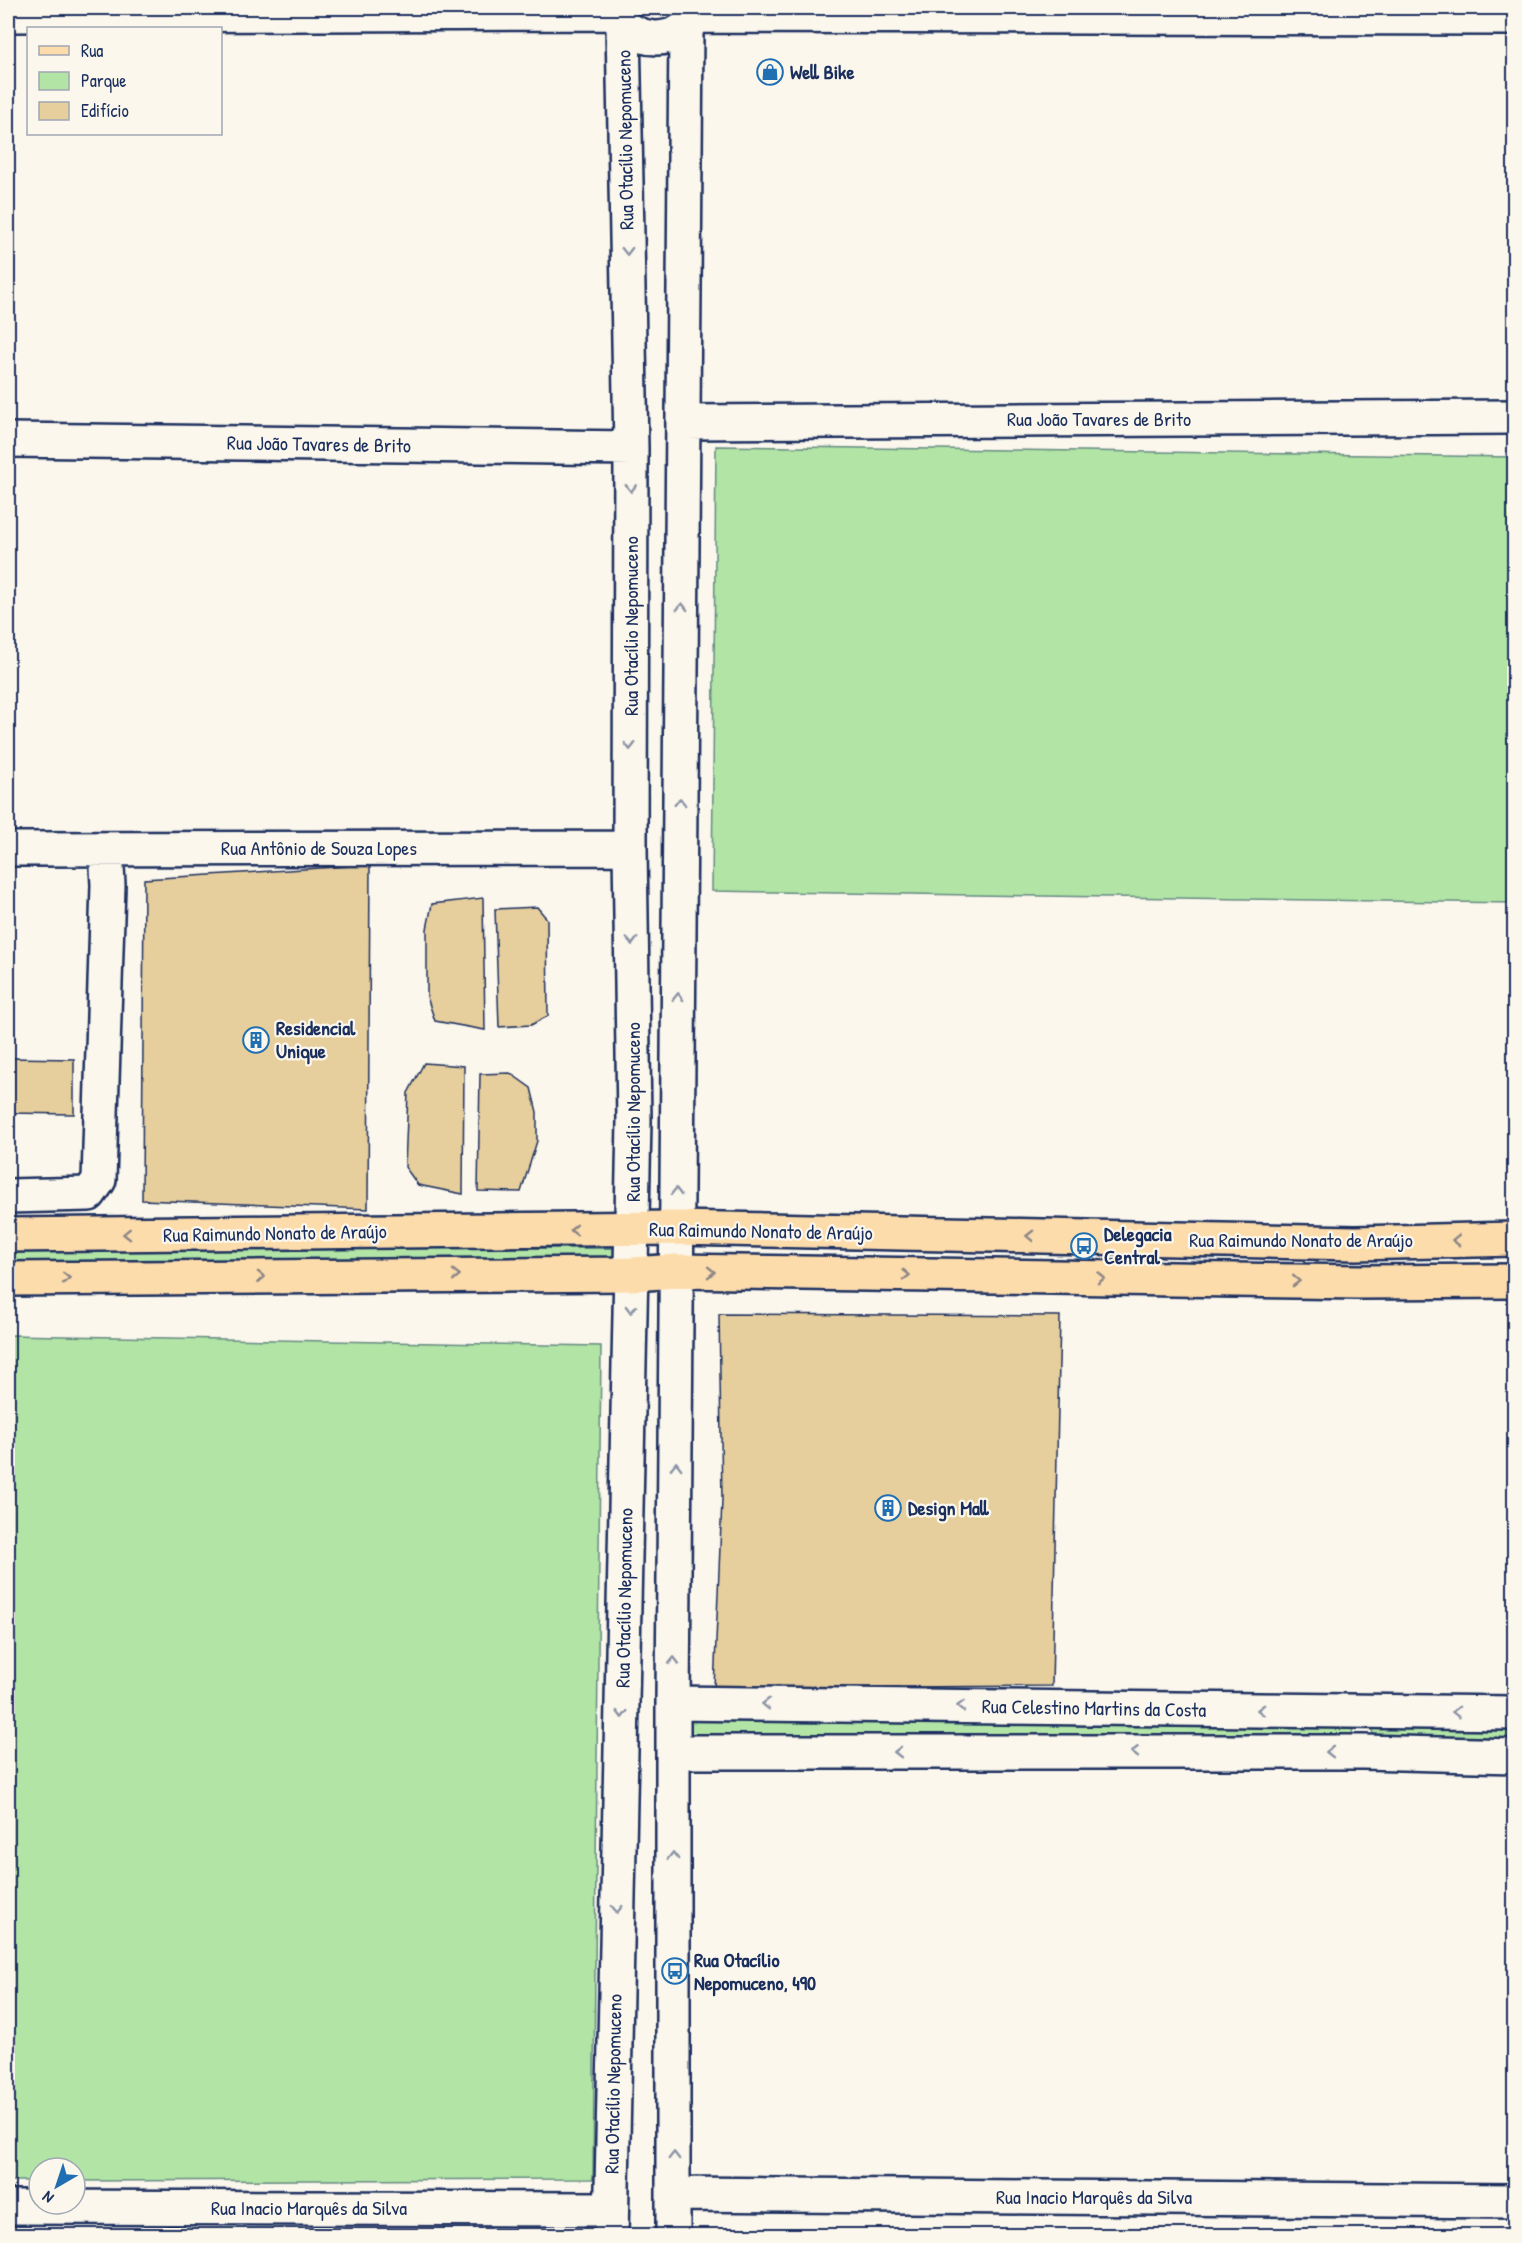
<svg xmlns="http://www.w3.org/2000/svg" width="1522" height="2243" font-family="'Patrick Hand',sans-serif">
	<rect width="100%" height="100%" fill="#fbf7ec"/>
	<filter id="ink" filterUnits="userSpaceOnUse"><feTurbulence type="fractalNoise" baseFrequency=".0167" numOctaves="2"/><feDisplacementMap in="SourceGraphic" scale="12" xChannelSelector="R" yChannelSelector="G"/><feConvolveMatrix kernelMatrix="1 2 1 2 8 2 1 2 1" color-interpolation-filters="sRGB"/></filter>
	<g filter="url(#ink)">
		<path fill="#b1e4a5" stroke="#668a82" stroke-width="1.5" d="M716,446L1514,457V903L712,891Z
			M622,1248L618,1268L8,1271V1249Z
			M8,1335L601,1346L593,2179L75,2181V2168H39V2181H8Z
			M683,1712L1351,1719L1354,1744L684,1743Z
			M1371,1720L1514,1723V1745L1374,1743Z"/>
		<path fill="#e6ce9d" stroke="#1b2f5e" stroke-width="1.5" d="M370,865L368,1209L142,1200L144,879Z
			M483,898L485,1030L435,1021L427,997V929L432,904Z
			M537,907L547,919L548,1016L531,1025L499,1027L495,909Z
			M8,1058L74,1059V1114L8,1113Z
			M424,1063L464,1066L463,1194L418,1185L405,1167L408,1093Z
			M510,1073L531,1088L537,1112V1141L521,1192L478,1191L480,1074Z
			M719,1314L1060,1316L1052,1686L714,1688L722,1500Z"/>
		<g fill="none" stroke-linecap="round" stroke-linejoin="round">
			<g stroke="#1b2f5e" stroke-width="38">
				<path id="minor" d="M613,9C627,46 682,48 697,12
					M8,15L614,13
					M696,16L1514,18
					M684,422L1514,417
					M8,440L631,448
					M8,849L630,848
					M8,1196L89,1194L99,1180L108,885L106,849
					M673,1703L1514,1713
					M673,1752H1363L1514,1756
					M674,2194L1514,2201
					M8,2207L611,2209
					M611,2236L634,1121L630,848L631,448L623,25
					M673,2236V1703L686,28"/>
			</g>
			<g stroke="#1b2f5e" stroke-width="38">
				<path id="major" d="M8,1235L676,1228L1356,1243L1514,1239
					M8,1279L632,1274L677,1271L1359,1282L1514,1281"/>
			</g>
			<use href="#minor" stroke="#fbf7ec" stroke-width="33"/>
			<use href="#major" stroke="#fddcac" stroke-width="33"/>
		</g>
		<defs><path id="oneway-chevron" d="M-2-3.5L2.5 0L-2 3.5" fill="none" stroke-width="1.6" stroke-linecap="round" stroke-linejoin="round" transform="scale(1.5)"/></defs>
		<g stroke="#8b93a5">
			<use href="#oneway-chevron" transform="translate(627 251) rotate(89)"/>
			<use href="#oneway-chevron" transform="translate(631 488) rotate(90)"/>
			<use href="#oneway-chevron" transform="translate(682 607) rotate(-89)"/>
			<use href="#oneway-chevron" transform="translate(630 746) rotate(90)"/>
			<use href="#oneway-chevron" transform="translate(680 802) rotate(-89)"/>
			<use href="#oneway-chevron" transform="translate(632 941) rotate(89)"/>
			<use href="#oneway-chevron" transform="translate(678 997) rotate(-89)"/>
			<use href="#oneway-chevron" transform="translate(676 1192) rotate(-89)"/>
			<use href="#oneway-chevron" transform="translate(631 1309) rotate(91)"/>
			<use href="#oneway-chevron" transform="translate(676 1466) rotate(-89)"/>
			<use href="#oneway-chevron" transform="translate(674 1661) rotate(-89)"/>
			<use href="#oneway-chevron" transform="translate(766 1704) rotate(-179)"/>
			<use href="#oneway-chevron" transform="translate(961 1706) rotate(-179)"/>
			<use href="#oneway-chevron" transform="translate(1261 1710) rotate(-179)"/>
			<use href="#oneway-chevron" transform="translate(1456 1712) rotate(-179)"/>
			<use href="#oneway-chevron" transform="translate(622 1714) rotate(91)"/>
			<use href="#oneway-chevron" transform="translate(898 1752) rotate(-180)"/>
			<use href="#oneway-chevron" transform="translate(1135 1752) rotate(-180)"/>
			<use href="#oneway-chevron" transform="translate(1330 1752) rotate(-180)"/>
			<use href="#oneway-chevron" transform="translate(673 1856) rotate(-90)"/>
			<use href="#oneway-chevron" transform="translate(617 1909) rotate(91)"/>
			<use href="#oneway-chevron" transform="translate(674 2156) rotate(-90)"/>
		</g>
		<g stroke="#8c8685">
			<use href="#oneway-chevron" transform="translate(574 1230) rotate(179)"/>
			<use href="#oneway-chevron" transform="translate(127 1234) rotate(179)"/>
			<use href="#oneway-chevron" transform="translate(1030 1236) rotate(-179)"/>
			<use href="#oneway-chevron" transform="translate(1456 1240) rotate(179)"/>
			<use href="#oneway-chevron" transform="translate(711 1272) rotate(1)"/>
			<use href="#oneway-chevron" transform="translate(456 1275) rotate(-1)"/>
			<use href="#oneway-chevron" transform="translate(906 1275) rotate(1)"/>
			<use href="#oneway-chevron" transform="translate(261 1277) rotate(-1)"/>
			<use href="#oneway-chevron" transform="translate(66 1278) rotate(-1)"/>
			<use href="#oneway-chevron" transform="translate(1101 1278) rotate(1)"/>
			<use href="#oneway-chevron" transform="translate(1296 1281) rotate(1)"/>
		</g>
	</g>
	<defs>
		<g id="shop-ring" transform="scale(1.35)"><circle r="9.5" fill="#fbf7ec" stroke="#1f6fb2" stroke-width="1.5"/><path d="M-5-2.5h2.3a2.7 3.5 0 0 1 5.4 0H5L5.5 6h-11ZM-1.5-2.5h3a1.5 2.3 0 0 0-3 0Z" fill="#1f6fb2"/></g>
		<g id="building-ring" transform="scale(1.35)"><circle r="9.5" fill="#fbf7ec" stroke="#1f6fb2" stroke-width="1.5"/><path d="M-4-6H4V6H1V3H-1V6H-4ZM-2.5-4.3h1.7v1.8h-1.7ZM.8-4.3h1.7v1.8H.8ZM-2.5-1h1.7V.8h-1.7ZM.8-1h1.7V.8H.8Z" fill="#1f6fb2"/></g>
		<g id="bus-ring" transform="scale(1.35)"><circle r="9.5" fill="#fbf7ec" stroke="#1f6fb2" stroke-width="1.5"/><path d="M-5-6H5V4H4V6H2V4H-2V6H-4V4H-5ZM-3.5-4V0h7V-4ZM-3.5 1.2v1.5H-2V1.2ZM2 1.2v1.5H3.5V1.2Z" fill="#1f6fb2"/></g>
	</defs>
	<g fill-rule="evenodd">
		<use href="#shop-ring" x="770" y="72"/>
		<use href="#building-ring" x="256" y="1040"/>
		<use href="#bus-ring" x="1084" y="1246"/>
		<use href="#building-ring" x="888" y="1508"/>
		<use href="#bus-ring" x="675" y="1971"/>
	</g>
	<g text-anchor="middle" stroke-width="4.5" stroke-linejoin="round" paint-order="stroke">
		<g font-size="20" font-weight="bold" fill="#1b2f5e" stroke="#fbf7ec" text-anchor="start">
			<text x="790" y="79">Well Bike</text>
			<text x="276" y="1035">Residencial<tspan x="276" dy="23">Unique</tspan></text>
			<text x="1104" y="1241">Delegacia<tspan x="1104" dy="23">Central</tspan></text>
			<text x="908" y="1515">Design Mall</text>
			<text x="694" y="1967">Rua Otacílio<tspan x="694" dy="23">Nepomuceno, 490</tspan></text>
		</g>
		<g font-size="20" fill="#1b2f5e" stroke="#fbf7ec">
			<text transform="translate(625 140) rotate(-91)" y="7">Rua Otacílio Nepomuceno</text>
			<text x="1099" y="426">Rua João Tavares de Brito</text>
			<text transform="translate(319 444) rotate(1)" y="7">Rua João Tavares de Brito</text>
			<text transform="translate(631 626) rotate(-90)" y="7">Rua Otacílio Nepomuceno</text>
			<text x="319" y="855">Rua Antônio de Souza Lopes</text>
			<text transform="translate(633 1112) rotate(-90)" y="7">Rua Otacílio Nepomuceno</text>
			<text transform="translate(761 1231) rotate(1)" y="7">Rua Raimundo Nonato de Araújo</text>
			<text transform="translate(275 1233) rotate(-1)" y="7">Rua Raimundo Nonato de Araújo</text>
			<text x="1301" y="1247">Rua Raimundo Nonato de Araújo</text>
			<text transform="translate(624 1598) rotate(-89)" y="7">Rua Otacílio Nepomuceno</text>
			<text transform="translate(1094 1708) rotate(1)" y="7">Rua Celestino Martins da Costa</text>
			<text transform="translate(613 2084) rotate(-89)" y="7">Rua Otacílio Nepomuceno</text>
			<text x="1094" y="2204">Rua Inacio Marquês da Silva</text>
			<text x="309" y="2215">Rua Inacio Marquês da Silva</text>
		</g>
	</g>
	<rect width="1522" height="2243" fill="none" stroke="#fbf7ec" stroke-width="30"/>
	<rect x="15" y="15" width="1492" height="2213" fill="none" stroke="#1b2f5e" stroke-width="2" filter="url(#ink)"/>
	<rect x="27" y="27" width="195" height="108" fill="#fbf7ec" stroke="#a1a7b3" stroke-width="1.5"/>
	<rect x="39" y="46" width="30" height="9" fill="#fddcac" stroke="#a1a7b3" stroke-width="1.5"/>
	<text x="81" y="57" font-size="18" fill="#1b2f5e">Rua</text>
	<rect x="39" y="72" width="30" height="18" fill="#b1e4a5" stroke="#a1a7b3" stroke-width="1.5"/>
	<text x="81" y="87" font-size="18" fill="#1b2f5e">Parque</text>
	<rect x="39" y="102" width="30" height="18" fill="#e6ce9d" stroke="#a1a7b3" stroke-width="1.5"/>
	<text x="81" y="117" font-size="18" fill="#1b2f5e">Edifício</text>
	<g transform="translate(57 2186) rotate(219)"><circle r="28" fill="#fbf7ec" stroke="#a1a7b3" stroke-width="1.5"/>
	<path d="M0-4.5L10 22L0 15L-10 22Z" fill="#1f6fb2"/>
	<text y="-9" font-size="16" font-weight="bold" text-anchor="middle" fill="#1b2f5e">N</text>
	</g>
</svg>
